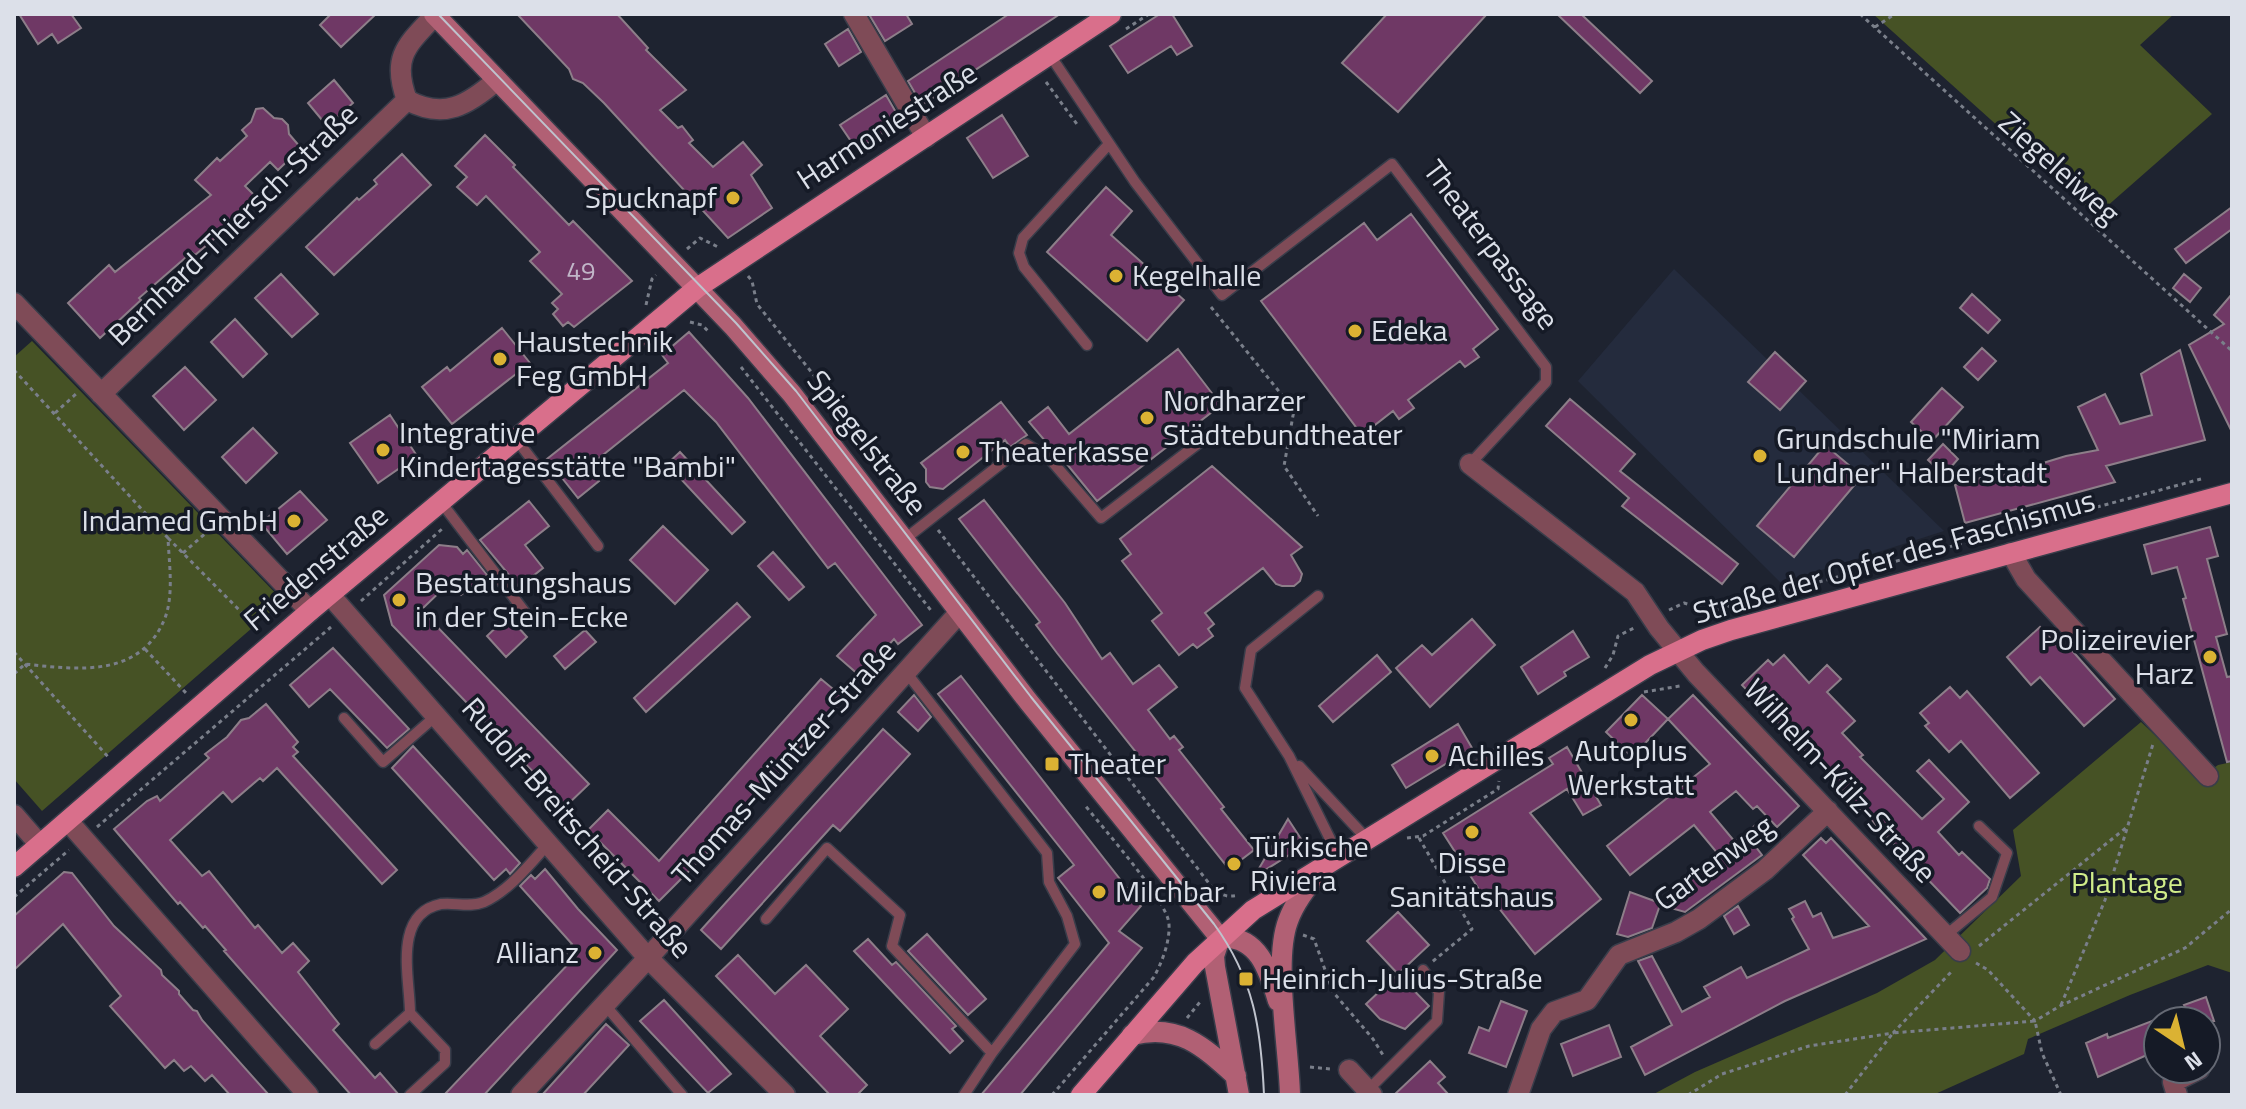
<svg xmlns="http://www.w3.org/2000/svg" width="2246" height="1109" font-family="'Titillium Web',sans-serif">
	<rect width="100%" height="100%" fill="#1e2330"/>
	<path fill="#242b3d" d="M1674,269L1944,531L1781,583L1578,381Z"/>
	<path fill="#465225" d="M1873,14H2174L2140,45L2212,114L2097,215Z
		M32,341L283,601L42,811L14,779V357Z
		M2141,722L2200,778L2218,765L2232,762V973L2208,965L2130,995L2028,1039L2024,1054L1933,1095H1652L1695,1072L1877,993L1935,960L2021,876L2013,830Z"/>
	<path fill="#6f3865" stroke="#8d7e89" stroke-width="2" d="M19,14H71L81,28L58,43L52,34L38,44Z
		M331,14H376L341,47L320,25Z
		M517,14H617L648,48L646,50L686,90L660,110L678,128L682,126L693,140L689,143L713,167L743,142L762,165L751,175L772,208L728,238L604,103L583,83L573,79L569,69Z
		M873,14H906L912,24L885,41L870,16Z
		M1009,14H1060L922,105L908,81Z
		M1160,14H1172L1192,46L1177,55L1171,46L1128,73L1110,46Z
		M1387,14H1487L1398,112L1342,63Z
		M1557,14H1581L1652,81L1640,93Z
		M848,29L861,52L839,66L825,44Z
		M334,80L353,103L327,126L308,103Z
		M886,95L901,121L857,150L840,125Z
		M263,108L274,118L282,119L288,125L289,134L301,148L278,170L270,162L245,186L256,197L220,234L195,255L192,252L139,298L141,300L100,338L68,303L109,265L115,272L211,195L195,180L217,158L220,161L247,136L242,130L251,122L256,109Z
		M1002,115L1028,156L993,178L967,138Z
		M485,135L515,165L513,167L569,225L573,221L632,281L574,327L568,322L563,326L553,314L558,309L552,303L562,294L530,261L540,252L486,196L477,205L457,187L467,177L455,166Z
		M402,154L431,185L334,275L306,247L357,198L359,200L377,184L374,180Z
		M1106,187L1132,211L1111,235L1184,300L1147,341L1047,252Z
		M2232,207V229L2186,263L2175,249Z
		M1411,214L1498,329L1473,349L1479,357L1465,367L1460,361L1408,400L1414,408L1399,419L1393,411L1362,435L1261,301L1364,223L1377,240Z
		M281,274L318,314L292,337L255,298Z
		M2184,274L2201,288L2190,302L2173,288Z
		M1972,294L2000,320L1988,333L1960,308Z
		M2232,294V432L2189,345L2224,324L2214,315Z
		M235,319L267,354L243,377L211,342Z
		M502,328L530,363L452,424L422,387L447,367L450,371Z
		M689,332L748,398L922,625L898,644L894,639L860,676L837,656L876,615L835,563L828,568L716,422L684,390L588,467L599,481L578,498L547,459L668,363L662,355Z
		M1982,348L1996,361L1978,380L1964,367Z
		M1178,349L1221,405L1097,501L1053,447L1051,448L1029,422L1048,407L1069,434Z
		M2180,350L2205,440L2106,466L2115,482L1965,523L1955,485L1996,474L1997,477L2066,456L2098,450L2078,407L2105,394L2120,424L2152,415L2141,374Z
		M1775,352L1806,381L1780,410L1748,382Z
		M185,367L216,400L184,430L153,396Z
		M1942,388L1963,407L1932,441L1911,422Z
		M1570,399L1635,454L1620,471L1738,564L1722,584L1622,506L1629,498L1546,426Z
		M1001,402L1027,435L1010,447L1005,440L943,489L930,487L926,482V469L921,463Z
		M390,415L417,456L378,483L350,443Z
		M253,428L277,453L246,483L222,457Z
		M1943,444L1958,459L1944,475L1928,460Z
		M1825,445L1862,476L1794,557L1757,526Z
		M680,452L745,522L732,534L667,464Z
		M1212,466L1302,547L1291,555L1302,574L1300,581L1294,586H1282L1276,584L1263,568L1205,613L1214,624L1208,629L1213,636L1197,648L1193,644L1179,655L1152,621L1162,613L1122,561L1131,554L1120,539Z
		M300,491L327,520L287,554L261,523Z
		M984,500L1065,603L1102,659L1110,653L1133,684L1159,665L1177,687L1148,710L1170,739L1174,736L1183,747L1179,750L1224,807L1221,809L1254,850L1229,869L1057,653L1036,625L1040,622L959,519Z
		M529,501L549,526L525,545L543,568L519,587L480,540Z
		M663,526L708,570L675,604L630,560Z
		M2210,527L2218,556L2207,559L2227,634L2216,637L2227,677L2232,676V761L2227,762L2183,599L2186,598L2177,567L2152,574L2144,545Z
		M439,545L457,547L463,554L467,550L487,575L461,595L449,583L421,610L589,784L566,806L392,625L384,595Z
		M773,552L804,587L789,600L758,566Z
		M737,603L750,617L646,712L634,698Z
		M508,616L527,637L506,657L487,636Z
		M1472,619L1495,645L1430,707L1396,668L1422,645L1432,655Z
		M2040,627L2062,651L2068,646L2115,699L2084,726L2040,677L2031,685L2007,657Z
		M585,630L596,642L565,669L554,656Z
		M1573,631L1589,657L1564,672L1566,676L1538,694L1521,667Z
		M333,648L409,729L387,748L330,689L309,707L290,685Z
		M1377,655L1391,672L1333,722L1319,706Z
		M1784,655L1809,683L1827,665L1841,679L1827,692L1855,721L1842,733L1863,755L1860,757L1922,819L1944,799L1917,771L1929,760L1969,802L1938,832L1959,855L1962,852L1990,879L1987,888L1960,913L1742,685L1768,660L1773,665Z
		M961,676L1141,906L1119,931L1142,948L1020,1095H981L1109,943L1058,878L1074,865L938,694Z
		M821,679L844,698L720,840L659,901L588,830L608,810L659,861Z
		M1950,687L1960,698L1967,691L2039,773L2010,798L1961,741L1949,752L1925,726L1929,723L1920,713Z
		M914,695L931,717L918,731L898,712Z
		M1642,695L1668,719L1632,757L1606,732Z
		M1693,695L1799,806L1777,827L1757,806L1753,809L1736,791L1710,812L1735,842L1764,818L1771,832L1756,847L1762,855L1685,912L1660,905L1652,928L1628,937L1617,934L1630,892L1660,903L1719,855L1694,825L1630,875L1607,846L1710,764L1668,719Z
		M266,704L298,742L293,747L298,752L293,756L397,870L382,884L277,768L263,781L260,778L232,802L223,792L170,840L202,876L209,871L255,928L258,925L282,953L293,943L309,961L298,972L339,1024L333,1030L375,1078L380,1073L399,1095H351L224,951L226,950L205,926L203,928L180,902L178,904L114,829L147,801L157,796L160,801L209,758L205,754L227,737L241,720L249,718Z
		M1458,724L1472,748L1406,788L1392,765Z
		M883,729L910,754L840,831L833,825L721,949L701,930Z
		M413,746L520,863L510,874L506,869L494,880L392,768Z
		M1567,747L1601,805L1583,815L1567,789L1530,813L1601,899L1535,954L1494,902L1489,905L1443,833L1553,764L1549,758Z
		M1288,819L1305,845L1254,877Z
		M1821,838L1826,843L1831,838L1926,939L1785,1001L1645,1075L1631,1047L1672,1025L1638,961L1652,956L1682,1012L1710,997L1704,987L1741,967L1747,978L1809,949L1792,919L1794,917L1789,909L1805,901L1813,917L1821,913L1833,938L1869,926L1803,855Z
		M545,869L578,909L617,950L484,1095H444L573,959L565,951L572,944L520,886L531,875L535,879Z
		M64,872L72,873L114,926L161,970L162,975L179,991V994L193,1010L197,1011L202,1020L269,1095H230L212,1075L205,1081L191,1066L184,1071L174,1060L165,1068L110,1006L121,996L63,924L14,970V916Z
		M1738,906L1749,925L1734,934L1724,916Z
		M1398,912L1429,945L1398,974L1367,941Z
		M927,934L986,999L968,1015L908,951Z
		M868,939L892,965L896,962L956,1026L952,1029L963,1041L950,1053L854,951Z
		M738,955L775,994L806,965L848,1009L820,1036L867,1085L857,1095H830L716,976Z
		M1398,974L1429,1006L1405,1029L1380,1019L1366,1004Z
		M2206,997L2214,1021H2158V1050L2098,1077L2086,1043L2107,1034L2108,1038L2186,1008L2184,1005Z
		M664,1000L731,1074L708,1093L640,1021Z
		M1501,1001L1527,1011L1506,1067L1469,1053L1479,1027L1489,1031Z
		M606,1024L629,1045L583,1095H542Z
		M1609,1025L1621,1057L1573,1076L1561,1044Z
		M1430,1061L1445,1077L1438,1083L1449,1095H1394Z"/>
	<g fill="none" stroke-linecap="round" stroke-linejoin="round">
		<g stroke="#393d4a" stroke-width="13">
			<path id="lane" d="M1050,55L1135,182L1222,295L1392,164L1546,367V382L1470,464
				M1087,345L1024,267L1019,253L1023,238L1109,144
				M516,439L598,546
				M441,502L524,611
				M905,539L1026,444L1049,458L1101,518L1204,439
				M1318,596L1251,650L1245,688L1289,756L1330,839V861
				M906,672L1047,853L1049,882L1067,916L1075,944L992,1053L964,1095
				M344,718L383,762L437,715
				M1299,766L1367,839
				M766,919L827,848L900,915L892,946L992,1053
				M1945,936L1992,897L2007,853L1979,826
				M605,1005L682,1095
				M410,1013C410,979 392,914 441,904C455,902 469,908 484,902C510,890 530,864 549,843
				M375,1044L410,1013L445,1050V1063L410,1095
				M1368,1090L1437,1021L1439,992L1423,970"/>
		</g>
		<g stroke="#393d4a" stroke-width="23">
			<path id="street" d="M854,14L926,137
				M435,15C407,45 391,57 407,100C444,120 468,105 497,80
				M14,303L310,611
				M101,394L407,100
				M1470,464L1635,592L1659,628L1696,673L1960,951
				M2011,553L2026,579L2208,776
				M330,595L648,958L785,1095
				M14,815L40,845
				M68,821L308,1095
				M1349,1070L1372,1095
				M521,1095L648,958L960,612
				M1518,1095L1541,1029L1554,1012L1587,1000L1619,955L1676,932L1699,919L1765,870L1828,811
				M2177,1095L2173,1082L2199,1069"/>
		</g>
		<g stroke="#393d4a" stroke-width="23">
			<path id="secondary" d="M434,14L733,326L792,394L1028,701L1220,938
				M1220,938L1214,956L1215,967L1239,1095
				M1220,938C1258,934 1269,971 1278,1001
				M1132,1035C1178,1023 1203,1046 1236,1076
				M1290,1095C1289,1049 1273,961 1288,921C1295,901 1308,885 1322,870"/>
		</g>
		<g stroke="#393d4a" stroke-width="23">
			<path id="primary" d="M14,867L310,611L697,288L1111,14
				M1081,1095L1195,963L1253,910L1650,665L1702,640L1731,630L2232,493"/>
		</g>
		<path stroke="#7a7f8a" stroke-width="3" stroke-dasharray="4 4" stroke-linecap="butt" d="M1860,14L2232,351
			M1875,27L1895,14
			M1126,29L1149,14
			M1046,82L1079,127
			M687,249L700,238L720,248
			M748,276L752,281L757,304L921,509
			M646,305L652,279L656,275
			M1211,307L1294,410L1284,466L1318,516
			M690,322L702,325L710,333
			M741,367L933,613
			M14,370L168,538C169,563 174,594 165,618C141,678 78,670 25,664L14,674
			M55,413L76,394
			M938,530L1211,886C1220,895 1226,898 1239,895
			M168,538L258,629
			M183,553L207,532
			M361,601L442,529
			M1726,607L2201,479
			M1669,610L1684,603L1707,610L1726,609
			M145,649L186,693
			M14,652L110,759
			M1605,668L1613,655L1618,636L1634,628
			M1644,692L1680,686
			M97,827L331,627
			M1407,838L1423,836L1498,789L1499,781
			M1419,838L1472,929L1432,962
			M14,897L69,850
			M1303,935L1314,939L1333,992L1373,1039L1383,1055
			M1979,946L2127,827
			M1976,963L1988,970L2035,1021L2060,1006L2185,948L2232,909
			M2061,1005L2105,900L2153,744
			M1187,1018L1200,1002
			M1310,1067L1330,1069
			M1052,1095L1154,977C1162,962 1170,942 1169,924C1168,901 1101,826 1084,804
			M1688,1095L1722,1074L1809,1046L1893,1033L1953,970
			M1845,1095L1893,1033L2035,1021L2042,1053L2061,1095"/>
		<use href="#lane" stroke="#7f4b57" stroke-width="10"/>
		<use href="#street" stroke="#7f4b57" stroke-width="20"/>
		<use href="#secondary" stroke="#b16074" stroke-width="20"/>
		<use href="#primary" stroke="#d96f8b" stroke-width="20"/>
		<path stroke="#bfc3cd" stroke-width="2" d="M438,14L736,323L796,391L1031,697L1214,924C1254,979 1261,1028 1264,1095"/>
	</g>
	<g fill="#dbb233" stroke="#151a26" stroke-width="3">
		<circle cx="733" cy="198" r="8"/>
		<circle cx="1116" cy="276" r="8"/>
		<circle cx="1355" cy="331" r="8"/>
		<circle cx="500" cy="359" r="8"/>
		<circle cx="1147" cy="418" r="8"/>
		<circle cx="383" cy="450" r="8"/>
		<circle cx="963" cy="452" r="8"/>
		<circle cx="1760" cy="456" r="8"/>
		<circle cx="294" cy="521" r="8"/>
		<circle cx="399" cy="600" r="8"/>
		<circle cx="2210" cy="657" r="8"/>
		<circle cx="1631" cy="720" r="8"/>
		<circle cx="1432" cy="756" r="8"/>
		<rect x="1044" y="756" width="16" height="16" rx="4"/>
		<circle cx="1472" cy="832" r="8"/>
		<circle cx="1234" cy="864" r="8"/>
		<circle cx="1099" cy="892" r="8"/>
		<circle cx="595" cy="953" r="8"/>
		<rect x="1238" y="971" width="16" height="16" rx="4"/>
	</g>
	<g text-anchor="middle" stroke-width="7" stroke-linejoin="round" paint-order="stroke">
		<g font-size="26" fill="#c1b6c8">
			<text x="581" y="280">49</text>
		</g>
		<g font-size="30" fill="#dce0e9" stroke="#151a26">
			<text transform="translate(887 126) rotate(-33)" y="10">Harmoniestraße</text>
			<text transform="translate(2059 168) rotate(42)" y="10">Ziegeleiweg</text>
			<text transform="translate(233 225) rotate(-44)" y="10">Bernhard-Thiersch-Straße</text>
			<text transform="translate(1491 245) rotate(53)" y="10">Theaterpassage</text>
			<text transform="translate(867 443) rotate(52)" y="10">Spiegelstraße</text>
			<text transform="translate(1894 557) rotate(-16)" y="10">Straße der Opfer des Faschismus</text>
			<text transform="translate(316 568) rotate(-40)" y="10">Friedenstraße</text>
			<text transform="translate(784 763) rotate(-48)" y="10">Thomas-Müntzer-Straße</text>
			<text transform="translate(1840 781) rotate(47)" y="10">Wilhelm-Külz-Straße</text>
			<text transform="translate(577 828) rotate(49)" y="10">Rudolf-Breitscheid-Straße</text>
			<text transform="translate(1714 863) rotate(-36)" y="10">Gartenweg</text>
		</g>
		<g font-size="30" fill="#dce0e9" stroke="#151a26" text-anchor="start">
			<text x="717" y="208" text-anchor="end">Spucknapf</text>
			<text x="1132" y="286">Kegelhalle</text>
			<text x="1371" y="341">Edeka</text>
			<text x="516" y="352">Haustechnik<tspan x="516" dy="34">Feg GmbH</tspan></text>
			<text x="1163" y="411">Nordharzer<tspan x="1163" dy="34">Städtebundtheater</tspan></text>
			<text x="399" y="443">Integrative<tspan x="399" dy="34">Kindertagesstätte "Bambi"</tspan></text>
			<text x="1776" y="449">Grundschule "Miriam<tspan x="1776" dy="34">Lundner" Halberstadt</tspan></text>
			<text x="979" y="462">Theaterkasse</text>
			<text x="278" y="531" text-anchor="end">Indamed GmbH</text>
			<text x="415" y="593">Bestattungshaus<tspan x="415" dy="34">in der Stein-Ecke</tspan></text>
			<text x="2194" y="650" text-anchor="end">Polizeirevier<tspan x="2194" dy="34">Harz</tspan></text>
			<text x="1631" y="761" text-anchor="middle">Autoplus<tspan x="1631" dy="34">Werkstatt</tspan></text>
			<text x="1448" y="766">Achilles</text>
			<text x="1068" y="774">Theater</text>
			<text x="1250" y="857">Türkische<tspan x="1250" dy="34">Riviera</tspan></text>
			<text x="1472" y="873" text-anchor="middle">Disse<tspan x="1472" dy="34">Sanitätshaus</tspan></text>
			<text x="1115" y="902">Milchbar</text>
			<text x="579" y="963" text-anchor="end">Allianz</text>
			<text x="1262" y="989">Heinrich-Julius-Straße</text>
		</g>
		<g font-size="30" fill="#d1ed8a" stroke="#151a26">
			<text x="2127" y="893">Plantage</text>
		</g>
	</g>
	<rect width="2246" height="1109" fill="none" stroke="#dce0e9" stroke-width="32"/>
	<g transform="translate(2182 1045) rotate(145)"><circle r="38" fill="#151a26" stroke="#656974" stroke-width="2"/>
	<path d="M0-6L14 30L0 20L-14 30Z" fill="#dbb233"/>
	<text y="-12" font-size="22" font-weight="bold" text-anchor="middle" fill="#dce0e9">N</text>
	</g>
</svg>
